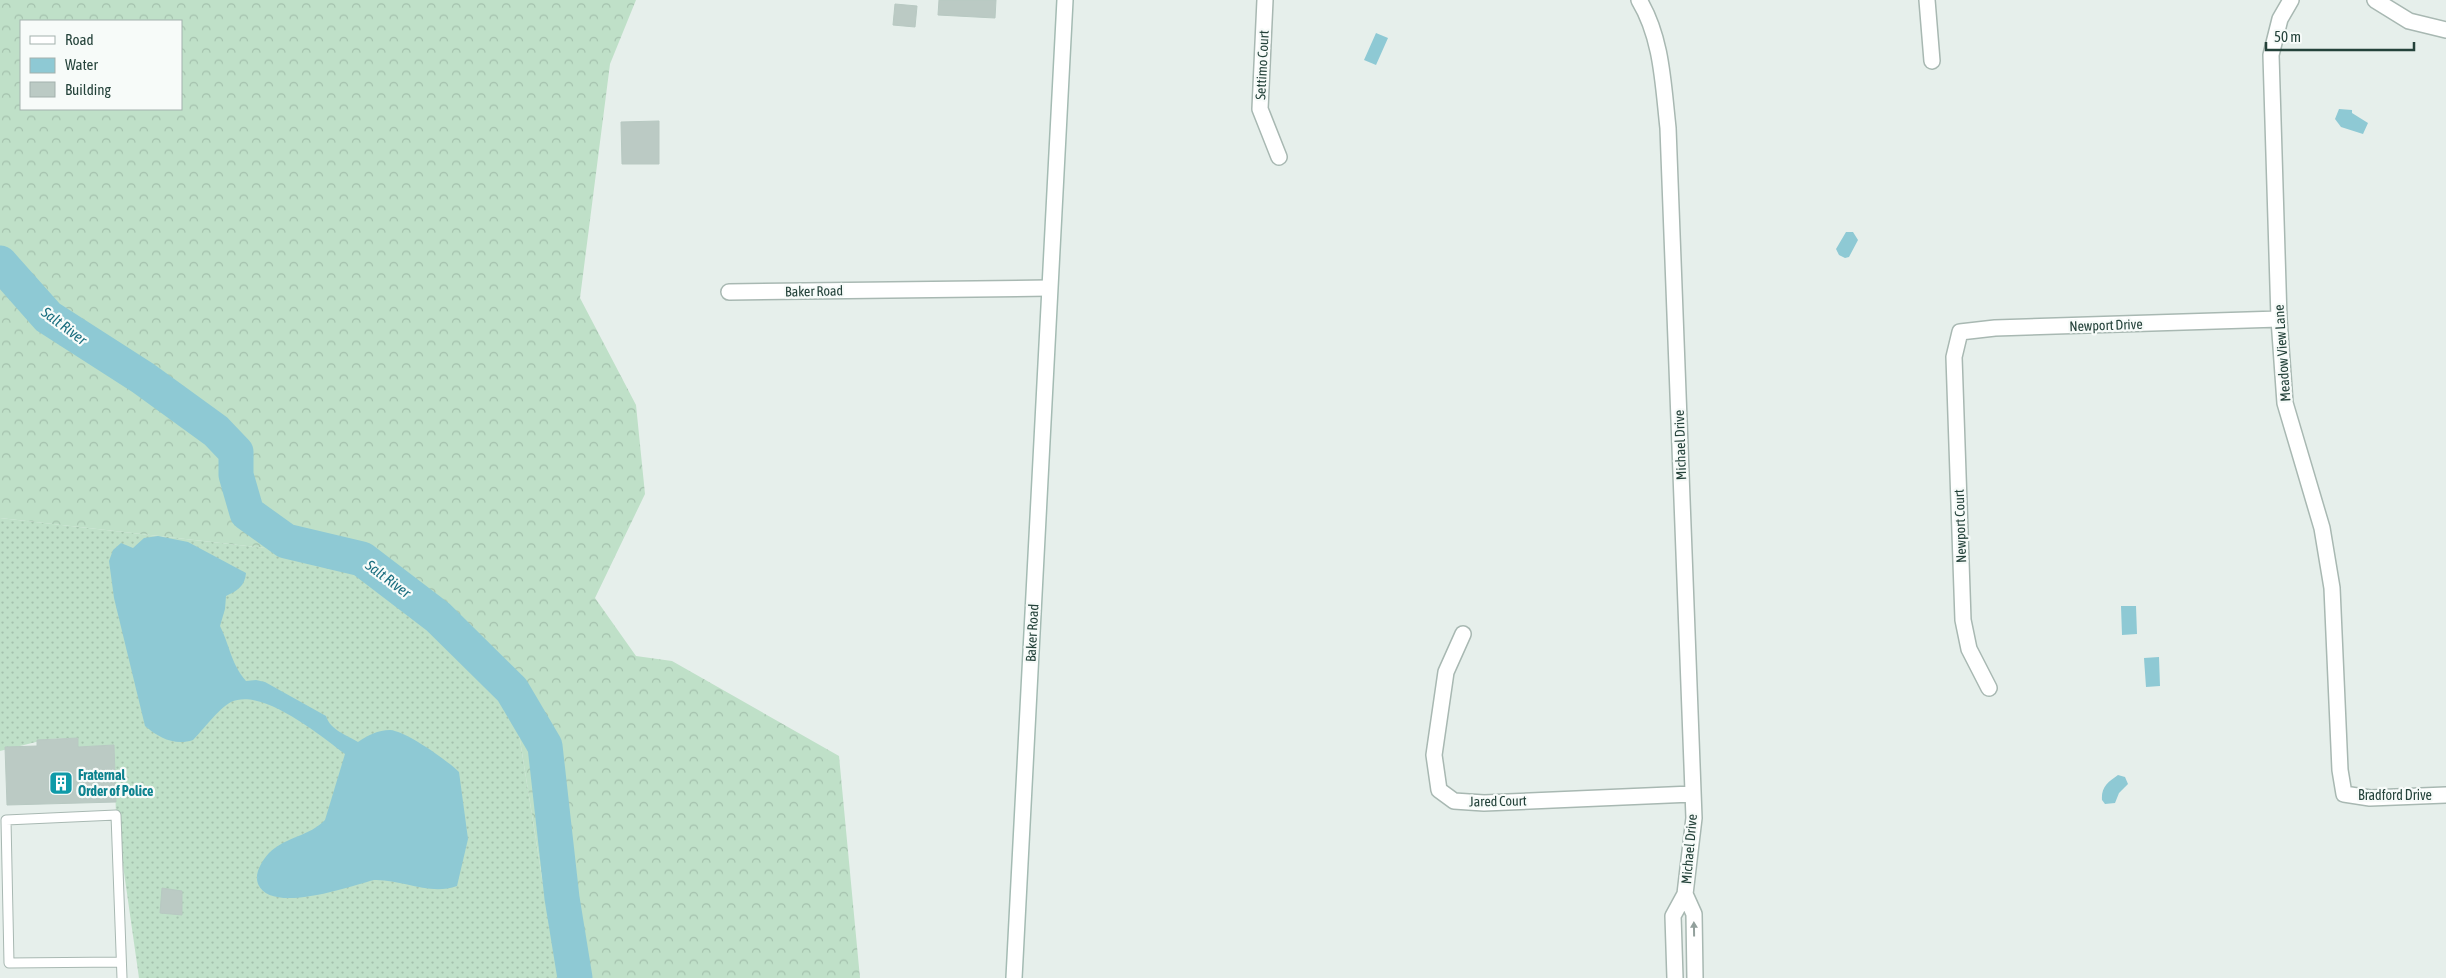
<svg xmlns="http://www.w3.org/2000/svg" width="2446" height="978" font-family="'Asap Condensed',sans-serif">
	<defs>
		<pattern id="grass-dots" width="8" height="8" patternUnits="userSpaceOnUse" patternTransform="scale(1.25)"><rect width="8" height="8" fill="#bfe0c8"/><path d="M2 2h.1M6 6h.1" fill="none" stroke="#a4c1ad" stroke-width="1.8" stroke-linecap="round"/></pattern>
		<pattern id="forest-crowns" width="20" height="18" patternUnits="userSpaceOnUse" patternTransform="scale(1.25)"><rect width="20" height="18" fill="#bfe0c8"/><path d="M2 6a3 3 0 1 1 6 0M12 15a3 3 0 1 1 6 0" fill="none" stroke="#a4c1ad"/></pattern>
	</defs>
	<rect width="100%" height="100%" fill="#e6efeb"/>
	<path fill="url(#grass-dots)" d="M0,518L362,559L512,690L558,978H139L116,816L114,745L78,747V738L48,739L0,751Z"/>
	<path fill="url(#forest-crowns)" fill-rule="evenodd" d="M0,0H636L610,64L580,298L636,405L645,494L595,598L636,656L672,661L839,756L860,978H558L512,690L362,559L0,518ZM21,21H181V109H21Z"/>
	<path fill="#8ec9d4" d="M1376,33L1388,38L1376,65L1364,60Z
		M2339,109L2352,110V113L2368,123L2363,134L2341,127L2335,119Z
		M1846,232H1853L1858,240L1849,257L1845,258L1839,255L1836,249Z
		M158,536L188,542L246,573C245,586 237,591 226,596L225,609L220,626C230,646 231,664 246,681L256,680L265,682L326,716C330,730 347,735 358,742C368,735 378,730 390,730C406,731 448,761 459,772L468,839L457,886C429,896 402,879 374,880C350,886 271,915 258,884C254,873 262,861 269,853C285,837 310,836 325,820L345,754C321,736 262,687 231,702C218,709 203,730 193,740C175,746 159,738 145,726L114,598L109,561L113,550L121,543L133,548L144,538Z
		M2121,606H2136L2137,634L2122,635Z
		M2159,657L2160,686L2146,687L2144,658Z
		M2118,775L2125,777L2128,784L2119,793L2115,803L2105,804L2102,800C2101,787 2108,782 2118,775Z"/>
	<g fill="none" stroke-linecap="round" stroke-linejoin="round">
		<path stroke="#8ec9d4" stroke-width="35" d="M0,263L48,317L143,378L216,431L236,452V475L247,513L286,541L362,559L438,617L512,690L545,746L562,898L575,978"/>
	</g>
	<path fill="#bbcac4" stroke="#b8c9c2" d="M939,0H996L995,18L938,15Z
		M895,4L917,6L915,27L893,25Z
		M659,121V164H622L621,122Z
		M78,738V747L114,745L116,802L7,805L5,747L37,746V740Z
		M162,888L182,891V915L160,913Z"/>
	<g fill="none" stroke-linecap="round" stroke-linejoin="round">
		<g stroke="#a8b8b2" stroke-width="11">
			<path id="lane" d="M121,962L9,963L6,820L116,815L122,978"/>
		</g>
		<g stroke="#a8b8b2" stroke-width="18">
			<path id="street" d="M1265,0L1260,109L1279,157
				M1639,0C1662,38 1663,84 1668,128L1694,818L1685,894
				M1927,0L1932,61
				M2291,0L2280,19L2271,55L2279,319L2285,403L2322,528L2332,588L2340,770L2344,794L2370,798L2446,795
				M2375,0L2409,21L2446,30
				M729,292L1049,288
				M1463,634L1446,672L1434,755L1439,790L1454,801L1484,803L1692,794
				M1989,688L1969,649L1963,620L1954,357L1960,332L1995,328L2279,319
				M1675,978L1673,916L1685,894L1694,914L1695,978"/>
		</g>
		<g stroke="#a4bbb3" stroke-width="18">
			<path id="secondary" d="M1014,978L1065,0"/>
		</g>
		<use href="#lane" stroke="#fff" stroke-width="9"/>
		<use href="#street" stroke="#fff" stroke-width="15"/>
		<use href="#secondary" stroke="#fff" stroke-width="15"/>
	</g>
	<defs><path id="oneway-solid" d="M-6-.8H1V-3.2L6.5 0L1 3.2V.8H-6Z" transform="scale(1.25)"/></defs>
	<use fill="#92a09c" href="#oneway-solid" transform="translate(1694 929) rotate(-91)"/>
	<defs>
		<g id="building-square" transform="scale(1.25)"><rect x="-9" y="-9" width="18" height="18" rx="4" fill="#0f9aa8" stroke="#f7fbf9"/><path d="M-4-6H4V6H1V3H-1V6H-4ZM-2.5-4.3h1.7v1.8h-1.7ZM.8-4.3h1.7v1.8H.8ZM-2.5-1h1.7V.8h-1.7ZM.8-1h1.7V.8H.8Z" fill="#fff"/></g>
	</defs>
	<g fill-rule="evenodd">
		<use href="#building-square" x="61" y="783"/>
	</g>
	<g text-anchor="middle" stroke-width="4.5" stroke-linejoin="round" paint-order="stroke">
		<g font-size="14" fill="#24423a" stroke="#f7fbf9">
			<text transform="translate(1262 65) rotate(-87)" y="5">Settimo Court</text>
			<text transform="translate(814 291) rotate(-1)" y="5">Baker Road</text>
			<text transform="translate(2106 325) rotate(-2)" y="5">Newport Drive</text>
			<text transform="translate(2282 353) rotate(-94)" y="5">Meadow View Lane</text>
			<text transform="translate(1680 445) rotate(-92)" y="5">Michael Drive</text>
			<text transform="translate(1960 526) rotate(-92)" y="5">Newport Court</text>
			<text transform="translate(1032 633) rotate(-87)" y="5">Baker Road</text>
			<text x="2395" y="800">Bradford Drive</text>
			<text transform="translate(1498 801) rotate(-1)" y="5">Jared Court</text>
			<text transform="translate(1689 849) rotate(-85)" y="5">Michael Drive</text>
		</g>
		<g font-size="14" font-weight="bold" fill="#0d838f" stroke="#f7fbf9" text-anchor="start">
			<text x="78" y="780">Fraternal<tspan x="78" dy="16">Order of Police</tspan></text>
		</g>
		<g font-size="15" font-style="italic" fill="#1c6f80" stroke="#f7fbf9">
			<text transform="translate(64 326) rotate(37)" y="5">Salt River</text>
			<text transform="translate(388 579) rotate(37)" y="5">Salt River</text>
		</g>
	</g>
	<rect x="20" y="20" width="162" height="90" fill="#f7fbf9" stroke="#a3b1ad"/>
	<rect x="30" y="36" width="25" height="8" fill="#ffffff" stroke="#a3b1ad"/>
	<text x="65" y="45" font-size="15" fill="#24423a">Road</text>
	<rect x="30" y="58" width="25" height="15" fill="#8ec9d4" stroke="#a3b1ad"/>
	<text x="65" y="70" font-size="15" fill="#24423a">Water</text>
	<rect x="30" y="82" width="25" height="15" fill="#bbcac4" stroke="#a3b1ad"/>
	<text x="65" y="95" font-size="15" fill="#24423a">Building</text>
	<path d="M2266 42v8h148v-8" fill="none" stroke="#24423a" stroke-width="2.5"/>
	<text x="2274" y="42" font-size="15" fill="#24423a" stroke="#f7fbf9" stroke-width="4" paint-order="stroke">50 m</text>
</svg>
